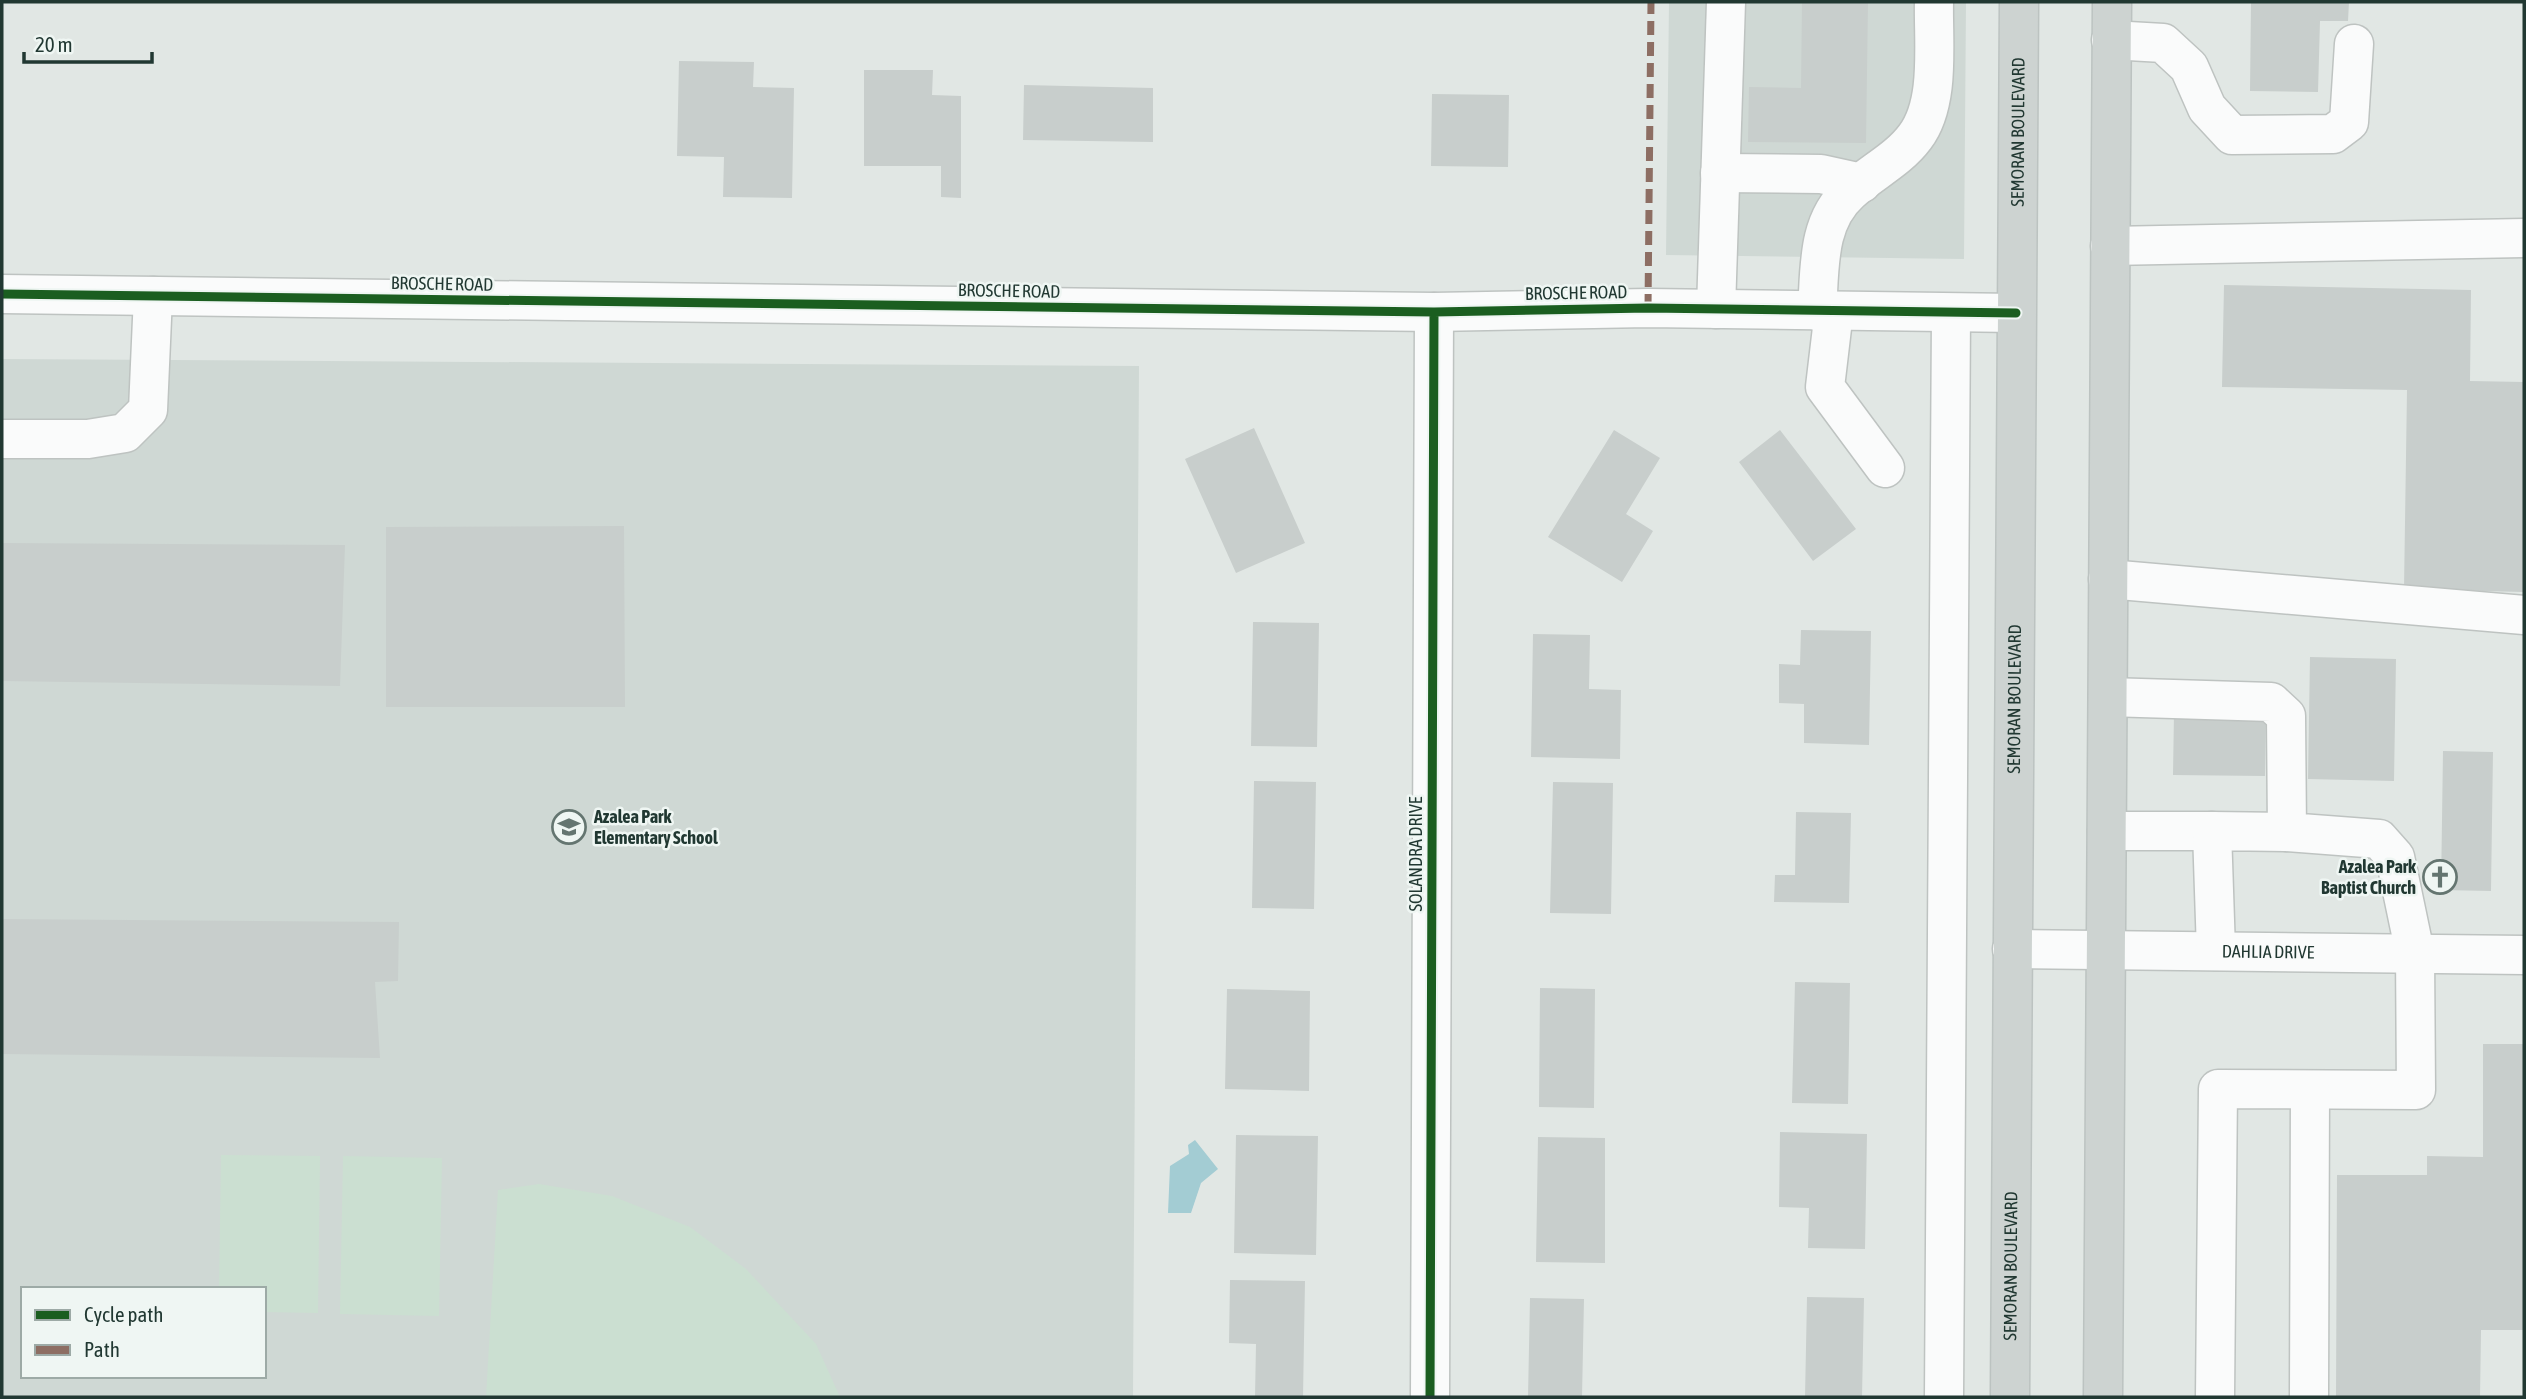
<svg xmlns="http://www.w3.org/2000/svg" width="2526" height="1399" font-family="'Asap Condensed',sans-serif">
	<rect width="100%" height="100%" fill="#e1e7e4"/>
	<path fill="#cfd8d4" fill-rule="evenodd" d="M1669,2H1966L1964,259L1666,255Z
		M2,359L1139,366L1133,1397H2ZM23,1289H264V1376H23Z"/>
	<path fill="#cbdfd1" d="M221,1155L320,1156L318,1313L264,1312V1289H219Z
		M343,1156L442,1158L439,1316L340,1314Z
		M539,1184L612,1196L690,1227L746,1269L816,1344L840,1397H486L498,1190Z"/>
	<path fill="#a3ccd3" d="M1195,1140L1218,1169L1201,1183L1191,1213H1168L1170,1166L1189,1154L1188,1145Z"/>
	<path fill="#c8cecc" d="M1802,2H1868L1866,143L1748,142L1749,87L1801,88Z
		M2251,2H2349L2348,21H2320L2318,92L2250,91Z
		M679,61L754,62L753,87L794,88L792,198L723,197L724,157L677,156Z
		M864,70H933L932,95L961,96V198L941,197V166H864Z
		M1024,85L1153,88V142L1023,140Z
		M1432,94L1509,95L1508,167L1431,166Z
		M2224,285L2471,290L2470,381L2524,382V592L2404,589L2407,390L2222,387Z
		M1254,428L1305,543L1236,573L1185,459Z
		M1614,430L1660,458L1626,514L1653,531L1622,582L1548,537Z
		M1780,430L1856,529L1813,561L1739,462Z
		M624,526L625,707H386V527Z
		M2,543L345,545L340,686L2,681Z
		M1253,622L1319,623L1317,747L1251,746Z
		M1801,630L1871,631L1869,745L1804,743V704L1779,703V664L1800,665Z
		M1533,634L1590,635L1589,689L1621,690L1620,759L1531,757Z
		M2310,657L2396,659L2394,781L2308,779Z
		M2174,713L2266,715L2265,776L2173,775Z
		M2443,751L2493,752L2491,891L2441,890Z
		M1254,781L1316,782L1314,909L1252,908Z
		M1553,782L1613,783L1611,914L1550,913Z
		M1796,812L1851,813L1849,903L1774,902L1775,875H1795Z
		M2,919L399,922L398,981L375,982L380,1058L2,1054Z
		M1795,982L1850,983L1848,1104L1792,1103Z
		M1540,988L1595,989L1594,1108L1539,1107Z
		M1227,989L1310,991L1309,1091L1225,1089Z
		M2483,1044H2524L2523,1330H2481L2480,1397H2336L2337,1175H2427V1156L2483,1157Z
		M1780,1132L1867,1134L1865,1249L1808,1248L1809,1208L1779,1207Z
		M1236,1135L1318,1136L1316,1255L1234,1253Z
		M1538,1137L1605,1138V1263L1536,1262Z
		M1230,1280L1305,1281L1303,1397H1255L1256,1344L1229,1343Z
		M1807,1297L1864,1298L1862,1397H1805Z
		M1530,1298L1584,1299L1582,1397H1528Z"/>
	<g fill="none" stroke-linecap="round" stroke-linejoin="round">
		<g stroke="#bec3c1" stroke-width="41">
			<g id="minor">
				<path d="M2111,40L2163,43L2189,67L2207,108L2232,135L2333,134L2349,122L2354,44"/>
				<path d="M1720,173L1821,174L1862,183"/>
				<path d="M2110,246L2524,238"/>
				<path d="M2,294L1434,312L1648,308L2016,313"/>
				<path d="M1716,309L1726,2"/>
				<path d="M1817,311C1820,270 1816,222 1850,192C1870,173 1898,160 1915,137C1941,103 1933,43 1934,2"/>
				<path d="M1834,311L1825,387L1885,468"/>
				<path d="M2,439H88L125,433L148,410L153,296"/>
				<path d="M2108,579L2524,615"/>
				<path d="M2108,697L2271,702L2286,716L2287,832L2379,839L2395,857L2415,953L2416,1090L2218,1089L2215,1397"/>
				<path d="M2107,831H2212"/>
				<path id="s1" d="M2012,949L2524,955"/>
				<path d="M2216,951L2212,831L2287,832"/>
				<path d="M1430,1397L1434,312"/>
				<path d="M1944,1397L1951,314"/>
				<path d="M2309,1397L2310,1090"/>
			</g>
		</g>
		<g stroke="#bcc3c1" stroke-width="41">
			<g id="major">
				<path id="s2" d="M2010,1397L2019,2"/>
				<path d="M2103,1397L2112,2"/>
			</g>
		</g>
		<use href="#minor" stroke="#fafbfb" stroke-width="38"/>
		<use href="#major" stroke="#cdd3d1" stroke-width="38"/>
		<path stroke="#8d6e63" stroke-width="7" stroke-dasharray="14 7" stroke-linecap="butt" d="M1648,308L1651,2"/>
		<g stroke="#eff6f3" stroke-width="13">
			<path id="cycleway" d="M2,294L1434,312L1648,308L2016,313
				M1430,1397L1434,312"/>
		</g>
		<use href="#cycleway" stroke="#1b5e20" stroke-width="9"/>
	</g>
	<defs>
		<g id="school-ring" transform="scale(1.75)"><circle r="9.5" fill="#eff6f3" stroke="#647570" stroke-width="1.5"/><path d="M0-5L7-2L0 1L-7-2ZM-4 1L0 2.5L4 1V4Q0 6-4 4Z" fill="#647570"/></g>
		<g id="church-ring" transform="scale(1.75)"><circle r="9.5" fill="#eff6f3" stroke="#647570" stroke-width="1.5"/><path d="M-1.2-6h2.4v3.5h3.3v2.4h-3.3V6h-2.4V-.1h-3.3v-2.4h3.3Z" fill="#647570"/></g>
	</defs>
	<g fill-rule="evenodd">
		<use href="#school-ring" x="569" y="827"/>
		<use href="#church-ring" x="2440" y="877"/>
	</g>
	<g text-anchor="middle" stroke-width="5" stroke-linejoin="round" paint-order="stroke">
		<g font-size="18" fill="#213832" stroke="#eff6f3">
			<text dy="6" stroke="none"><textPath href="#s2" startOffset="1265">SEMORAN BOULEVARD</textPath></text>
			<text transform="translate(442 284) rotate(1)" y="6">BROSCHE ROAD</text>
			<text transform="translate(1009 291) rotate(1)" y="6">BROSCHE ROAD</text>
			<text transform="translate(1576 293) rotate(-1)" y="6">BROSCHE ROAD</text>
			<text dy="6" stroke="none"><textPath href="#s2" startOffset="698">SEMORAN BOULEVARD</textPath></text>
			<text transform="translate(1416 854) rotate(-90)" y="6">SOLANDRA DRIVE</text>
			<text dy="6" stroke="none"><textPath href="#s1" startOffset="256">DAHLIA DRIVE</textPath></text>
			<text dy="6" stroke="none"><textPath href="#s2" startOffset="131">SEMORAN BOULEVARD</textPath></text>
		</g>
		<g font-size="18" font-weight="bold" fill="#213832" stroke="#eff6f3" text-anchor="start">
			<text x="594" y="823">Azalea Park<tspan x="594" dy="21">Elementary School</tspan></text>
			<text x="2416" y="873" text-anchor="end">Azalea Park<tspan x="2416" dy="21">Baptist Church</tspan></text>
		</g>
	</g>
	<rect width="2526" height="1399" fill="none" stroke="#213832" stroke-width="7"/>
	<rect x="21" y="1287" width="245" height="91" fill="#eff6f3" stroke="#9daaa6" stroke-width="2"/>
	<rect x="35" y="1310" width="35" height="10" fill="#1b5e20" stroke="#9daaa6" stroke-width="2"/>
	<text x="84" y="1322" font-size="21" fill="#213832">Cycle path</text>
	<rect x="35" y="1345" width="35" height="10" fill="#8d6e63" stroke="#9daaa6" stroke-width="2"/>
	<text x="84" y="1357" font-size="21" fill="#213832">Path</text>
	<path d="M24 52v10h128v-10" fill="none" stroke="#213832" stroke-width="3.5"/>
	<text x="35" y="52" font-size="21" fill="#213832" stroke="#eff6f3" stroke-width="5" paint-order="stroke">20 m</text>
</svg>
